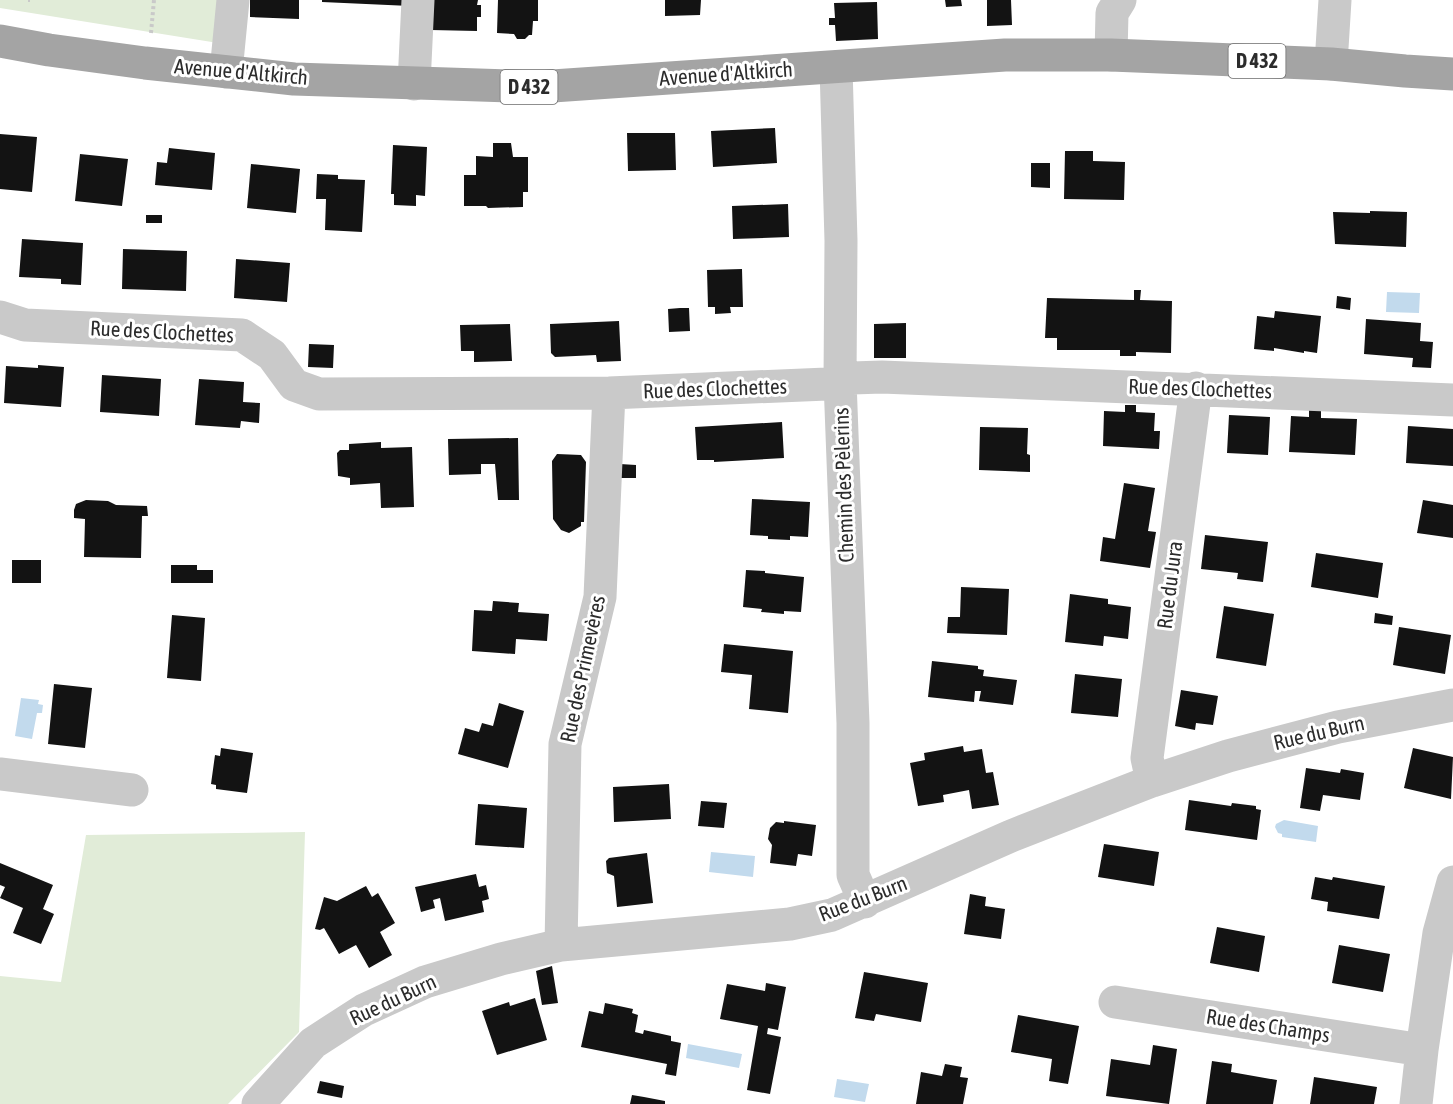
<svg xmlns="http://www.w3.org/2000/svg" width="1453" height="1104" font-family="'Asap Condensed',sans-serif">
	<rect width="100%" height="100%" fill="#fff"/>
	<path fill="#e1ecd8" d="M0,0H224L218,43L0,8Z
		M305,832L299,1032L228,1104H0V976L61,982L86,835Z"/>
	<path fill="#c2daed" d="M1387,292L1420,293L1419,313L1386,312Z
		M21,698L39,700L38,704L43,705L42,713H37L32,739L15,736Z
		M1284,820L1318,826L1316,842L1282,837V834L1278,833L1275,827L1276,824Z
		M711,852L755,856L753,877L709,872Z
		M688,1044L742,1054L739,1068L686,1058Z
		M837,1079L869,1084L865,1102L834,1097Z"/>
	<path fill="#131313" d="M250,0H299V19L250,17Z
		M322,0H410V6L322,2Z
		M433,0H478L477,5H481V17H477V31L431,30Z
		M498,0H538V21H533L532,35H529L525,39H517L514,34L497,33Z
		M665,0H701L700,15L665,16Z
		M945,0H961L962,6L946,7Z
		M987,0H1011L1012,25L987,26Z
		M877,2L878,39L836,41L835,25H829V18H835L834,3Z
		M775,128L777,163L713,167L711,131Z
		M627,133H675L676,170L628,171Z
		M0,134L37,137L32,192L0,189Z
		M493,143H511L513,157H528V192H523V207L488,208L486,206H464V175H476V156L493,157Z
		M393,145L427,147L425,196L416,195V206L394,205V194H391Z
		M169,148L215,153L212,190L155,185L157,162L167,163Z
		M1065,151H1093V161L1125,162L1124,200L1064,199Z
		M80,154L128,159L122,206L75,201Z
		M1031,163H1050V188L1031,187Z
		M251,164L300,169L296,213L247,208Z
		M317,174L338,175V179L365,180L362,232L325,230L326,199H316Z
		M788,204L789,237L733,239L732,206Z
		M1370,211L1407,212L1406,247L1335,244L1333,212L1370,213Z
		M146,215H162V223H146Z
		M22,239L83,243L81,285L61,284V279L19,277Z
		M123,249L187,251L186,291L122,289Z
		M236,259L290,263L287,302L234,298Z
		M742,269L743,307H730L731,313L715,314V307H708L707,270Z
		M1134,290H1141L1140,300L1172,301L1171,353L1136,352V356H1120V350H1057V338H1045L1047,298L1134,300Z
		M1337,296L1351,298L1350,310L1336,308Z
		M680,308H689L690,331L669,332L668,309Z
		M1275,311L1321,316L1317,353L1304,351V353L1274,348V351L1254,349L1257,316L1274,318Z
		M1366,319L1421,323L1420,341L1433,342L1431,368L1412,367L1413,358L1364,354Z
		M619,321L621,361L597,362L596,355L555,357L551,353L550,324Z
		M906,323V358H874V324Z
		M510,324L512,361L474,362V351H461L460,325Z
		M309,344L334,345L333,368L308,367Z
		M38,365L64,367L61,407L4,403L6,366L38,368Z
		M102,375L161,379L159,416L100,412Z
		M199,379L244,382L243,402L260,403L259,423L241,421L240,428L195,425Z
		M1125,405H1136V412L1155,413L1154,431H1160L1159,449L1103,446L1104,411L1125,412Z
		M1309,409H1321V418L1357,419L1355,455L1289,452L1291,416L1309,417Z
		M1229,415L1270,417L1268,455L1227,453Z
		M782,422L784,458L714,462V460H697L695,427Z
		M1408,426L1453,429V466L1406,463Z
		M980,427L1028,428L1027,454L1030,455V472L979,470Z
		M518,438L519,500H498L495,464H481V474L449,475L448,439Z
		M381,442V448L412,447L414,507L381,508L380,483L350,485V478L338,476L337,453L340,450H349V444Z
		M557,454L581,455L586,462L584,522H581V526L569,533L561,530L553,519L552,461Z
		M620,464L636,465V478H619Z
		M1124,483L1155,488L1148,531L1156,532L1150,568L1100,561L1103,537L1115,539Z
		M752,499L810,502L808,537L790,536V540L768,539V536L750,535Z
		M86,500L108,501L116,505L147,506L148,516H142L141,558L84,557L85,519L74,518V510L76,504Z
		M1423,500L1453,505V538L1417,533Z
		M1205,535L1268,542L1263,582L1237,579L1238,573L1201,569Z
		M1316,553L1383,563L1378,598L1311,587Z
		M12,560H41V583H12Z
		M171,565H197V570H213V583H171Z
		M746,570L765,571V573L804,577L801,612L784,611V614L761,612L762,609L743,607Z
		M961,587L1009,589L1007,635L947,633L948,617H960Z
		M1070,594L1108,599V604L1131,607L1128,639L1104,636L1103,646L1065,642Z
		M493,601L519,603L518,612L549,614L547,641L516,639L515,654L472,651L474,610L492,611Z
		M1224,606L1274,614L1266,666L1216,658Z
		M1375,613L1393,616L1392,625L1374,623Z
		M172,615L205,618L201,681L167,678Z
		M1399,627L1451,635L1445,674L1393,665Z
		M724,644L793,651L788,713L749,709L752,675L721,672Z
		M932,661L978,666V669L984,670L983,676L1017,680L1013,705L979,701L981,691H975L974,702L928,697Z
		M1075,674L1122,679L1118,717L1071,713Z
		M54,684L92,688L85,748L48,744Z
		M1181,690L1218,696L1213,725L1196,723L1195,730L1175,726Z
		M499,703L524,711L508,768L458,754L465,728L479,732L482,723L493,726Z
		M963,746L964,752L982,749L986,773L993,772L999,805L972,809L969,790L943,795L944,802L918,806L910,763L925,760L924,753Z
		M221,748L253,753L247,793L216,789V785L211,784L215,755L220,756Z
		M1413,748L1453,757L1451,799L1404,788Z
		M1306,768L1340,773L1341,769L1364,773L1360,800L1323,795L1320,811L1300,808Z
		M669,784L671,819L614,822L613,787Z
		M1189,800L1231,806L1232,803L1256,806V809L1261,810L1257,840L1185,830Z
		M701,801L727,803L724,828L698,826Z
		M478,804L527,808L524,848L475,845Z
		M784,821L816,825L812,856L798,854L796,866L770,863L772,845L768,839L770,828L776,822L784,823Z
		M1104,844L1159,852L1154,886L1098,877Z
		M647,853L653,903L617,907L614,876L607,873L606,861L609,858Z
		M0,863L53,885L43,909L54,914L41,944L13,933L23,908L0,898L5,887L0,885Z
		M476,874L479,887L486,885L489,899L482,901L484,912L445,921L440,898L433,900L435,908L421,912L415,887Z
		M1315,877L1332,880L1333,877L1385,886L1379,919L1327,911L1328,902L1311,899Z
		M366,886L372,897L378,893L395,923L380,932L392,955L369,968L356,945L339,954L324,928L320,930L315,929L324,897L337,901Z
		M970,894L986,897L985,906L1005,909L1001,939L964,934Z
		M1217,927L1265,936L1259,972L1210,963Z
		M1339,945L1390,954L1383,992L1332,983Z
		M552,966L558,1003L542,1005L536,971Z
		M864,972L928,983L921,1022L876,1014L874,1021L855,1018Z
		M766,983L786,987L778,1030L768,1028L767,1034L781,1037L770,1094L747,1090L758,1026L720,1019L727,984L765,991Z
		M535,998L547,1040L497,1055L482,1011L509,1002L510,1006Z
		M605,1003L633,1009L632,1013L638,1015L635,1032L643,1034L644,1030L671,1036V1041L681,1043L676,1076L665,1074L667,1064L581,1047L589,1011L603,1014Z
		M1018,1015L1079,1026L1068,1084L1049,1081L1052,1059L1011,1052Z
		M1153,1045L1177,1049L1169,1104L1106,1096L1111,1059L1150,1065Z
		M1212,1061L1232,1064L1231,1072L1277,1080L1273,1104H1206Z
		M945,1064L962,1067L960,1077L968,1078L963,1104H916L921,1072L942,1076Z
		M1314,1077L1377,1087L1374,1104H1310Z
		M320,1081L344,1086L342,1098L317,1093Z
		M632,1095L644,1097L665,1101V1104H630Z"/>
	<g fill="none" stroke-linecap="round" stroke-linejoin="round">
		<path stroke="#c9c9c9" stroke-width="4" stroke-dasharray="3 3" stroke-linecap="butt" d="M28,0H30
			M151,33L154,0"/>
		<path stroke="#c9c9c9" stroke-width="33" d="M1111,55L1112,13L1120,0
			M1331,64L1335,0
			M836,67L841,241L840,381L853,723V875L865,902
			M226,72L233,0
			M414,84L418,0
			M0,317L25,325L242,335L272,355L294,385L319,394L609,393L827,384L852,378L882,377L1453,400
			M0,774L132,790
			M1152,781L1147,758L1196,388
			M561,945L565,744L600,597L609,393
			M1115,1002L1422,1050
			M258,1104L313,1043L364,1010L425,982L501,959L561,945L790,924L832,915L1011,836L1152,781L1228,756L1338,727L1453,705
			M1416,1104L1422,1050L1439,933L1453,882"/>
		<path stroke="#a4a4a4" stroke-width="33" d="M0,41L49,50L145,63L294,79L538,87L1005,55H1111L1331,64L1405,71L1453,74"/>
	</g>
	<g text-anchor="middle" stroke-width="6" stroke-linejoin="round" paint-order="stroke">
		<g fill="#fff" stroke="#6b6b6b" stroke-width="1.5">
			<rect x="1228.5" y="44" width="57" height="34" rx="4.5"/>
			<rect x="500.5" y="70" width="57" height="34" rx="4.5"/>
		</g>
		<g font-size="20" font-weight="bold" fill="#2c2c2c">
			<text x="1257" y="68">D 432</text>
			<text x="529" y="94">D 432</text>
		</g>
		<g font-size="21" fill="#2c2c2c" stroke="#fff">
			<text transform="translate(241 72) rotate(5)" y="7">Avenue d'Altkirch</text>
			<text transform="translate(726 74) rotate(-4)" y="7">Avenue d'Altkirch</text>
			<text transform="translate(162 332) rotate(3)" y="7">Rue des Clochettes</text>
			<text transform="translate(715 389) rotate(-2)" y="7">Rue des Clochettes</text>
			<text transform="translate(1200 389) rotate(2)" y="7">Rue des Clochettes</text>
			<text transform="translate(844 485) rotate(-92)" y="7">Chemin des Pèlerins</text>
			<text transform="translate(1170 585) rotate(-83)" y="7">Rue du Jura</text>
			<text transform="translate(583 669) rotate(-78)" y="7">Rue des Primevères</text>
			<text transform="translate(1319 733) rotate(-13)" y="7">Rue du Burn</text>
			<text transform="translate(863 899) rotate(-21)" y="7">Rue du Burn</text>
			<text transform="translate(393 1000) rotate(-25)" y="7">Rue du Burn</text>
			<text transform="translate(1268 1026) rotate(9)" y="7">Rue des Champs</text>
		</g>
	</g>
</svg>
